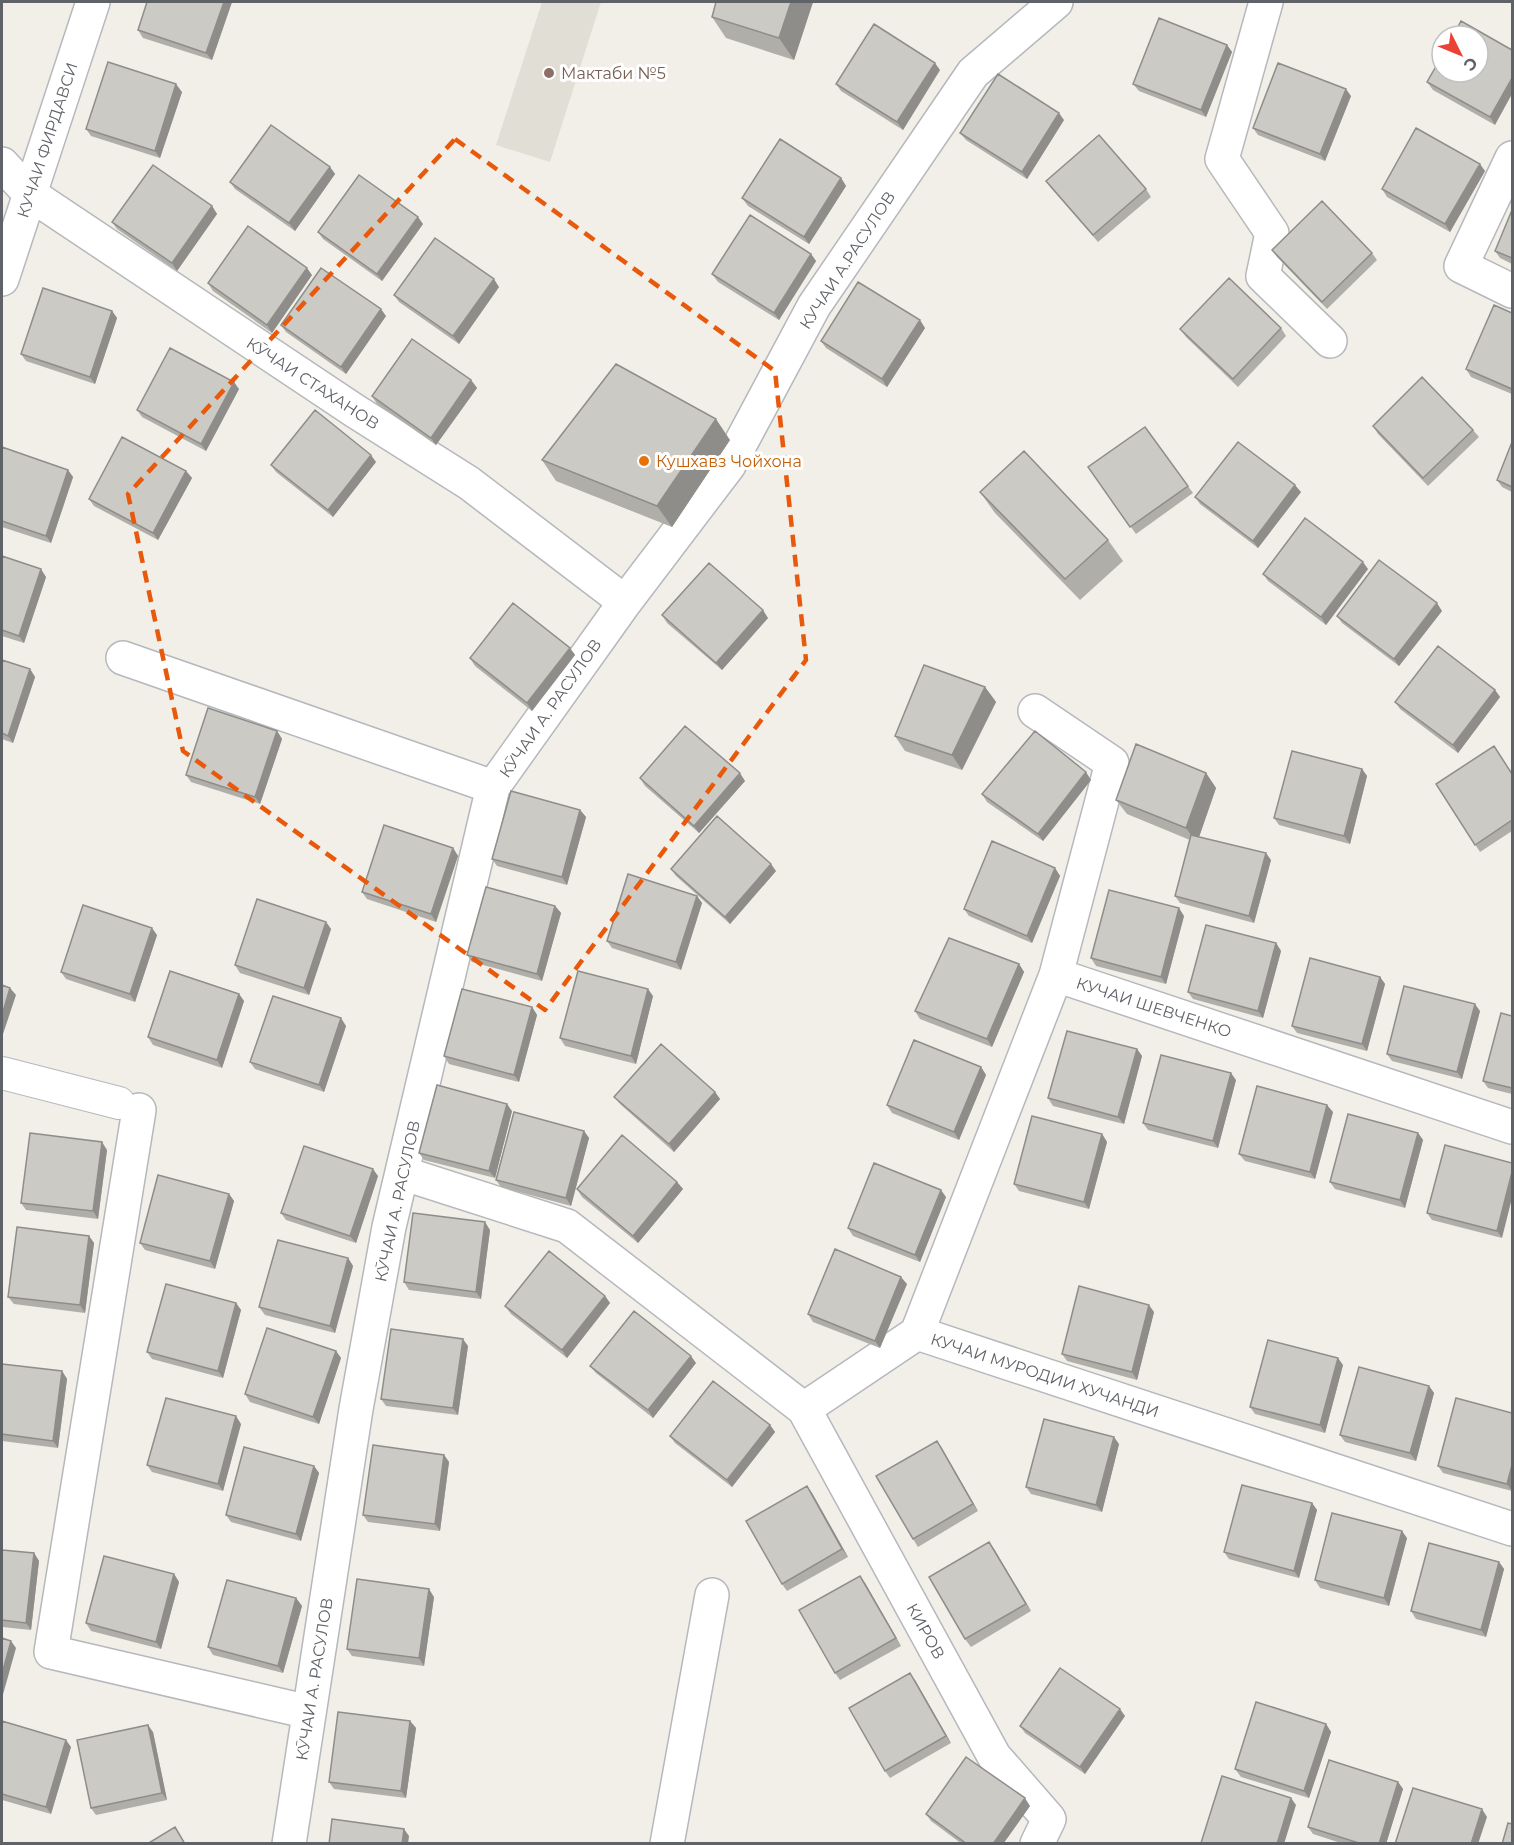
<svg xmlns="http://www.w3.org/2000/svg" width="1514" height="1845" font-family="Montserrat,sans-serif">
	<rect width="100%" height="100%" fill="#f1efe8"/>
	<path fill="#e1ded6" d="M542,2H601L550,162L496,145Z"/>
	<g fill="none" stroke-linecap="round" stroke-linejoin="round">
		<g stroke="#b5b8bc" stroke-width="34">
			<path id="pedestrian" d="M2,1073L119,1103"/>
		</g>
		<g stroke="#b5b8bc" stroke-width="36">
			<path id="minor" d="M1266,2L1222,159L1272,233L1263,276L1330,341
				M1512,158L1461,266L1512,291
				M2,164L30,194L355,411L469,483L625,602
				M123,658L493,787
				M1035,711L1112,763L1056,975L1512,1127
				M139,1110L51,1652L309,1712
				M402,1173L567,1226L804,1409L917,1333L1512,1529
				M917,1333L1056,975
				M804,1409L994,1756L1049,1819L1037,1844
				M289,1844L356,1409L389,1227L493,787L625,602L729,465L814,306L973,73L1056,2
				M667,1844L712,1595"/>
		</g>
		<g stroke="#b5b8bc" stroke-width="36">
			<path id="tertiary" d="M2,279L93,2"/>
		</g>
		<use href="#pedestrian" stroke="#fff" stroke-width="32"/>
		<use href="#minor" stroke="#fff" stroke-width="33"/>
		<use href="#tertiary" stroke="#fff" stroke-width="33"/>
	</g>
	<path fill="#afaea9" d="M232,2L212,60L143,38L138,30Z
		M813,2L794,60L726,38L712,17Z
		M1227,45L1232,52L1206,117L1139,91L1133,84Z
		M940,70L903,130L841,91L836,84Z
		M1478,72L1495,125L1433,90L1427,82Z
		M182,92L160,158L91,136L86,129Z
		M1351,96L1325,161L1258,135L1253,128Z
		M1064,120L1027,179L966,140L960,133Z
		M330,167L335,174L295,231L235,189L230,182Z
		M1485,171L1450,232L1387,197L1382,189Z
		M841,178L846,186L809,244L748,206L742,198Z
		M1046,181L1146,189L1151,197L1098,242L1051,188Z
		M212,206L217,214L177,271L117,229L112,222Z
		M1512,210V264L1500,258L1495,251Z
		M423,224L382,281L323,239L318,232Z
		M1272,250L1372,253L1377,260L1327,309L1277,257Z
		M811,254L816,261L779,320L718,282L712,274Z
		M312,275L272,333L213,291L208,283Z
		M499,287L459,344L399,302L394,295Z
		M112,311L117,318L95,384L26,361L21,354Z
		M1512,313V394L1471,377L1466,369Z
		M386,316L346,374L286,332L281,325Z
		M925,328L887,387L826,348L821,341Z
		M1281,328L1286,336L1238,387L1186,337L1180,329Z
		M471,380L477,388L436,445L377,404L372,396Z
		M239,389L206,451L142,417L137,410Z
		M1373,426L1473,430L1479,437L1428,486L1378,434Z
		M1145,427L1193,493L1136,534L1088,467Z
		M730,440L672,527L556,481L542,460Z
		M1512,442V492L1502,487L1497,480Z
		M2,447L68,470L73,477L51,543L2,527Z
		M376,462L333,517L276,472L271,465Z
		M186,471L192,478L158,540L94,506L89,499Z
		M980,492L1108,540L1123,561L1080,600L995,513Z
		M1301,492L1258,548L1200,504L1195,497Z
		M2,556L46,577L24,643L2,636Z
		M1368,569L1326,625L1268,581L1263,574Z
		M1442,611L1399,666L1342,623L1337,616Z
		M662,615L768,618L722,670L667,623Z
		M570,648L575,655L532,711L475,666L470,658Z
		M2,660L30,669L35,677L13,743L2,739Z
		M985,687L996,702L962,770L905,751L895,736Z
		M1495,690L1500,697L1458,753L1400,709L1395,702Z
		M277,731L282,739L260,804L191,782L186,775Z
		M1362,769L1367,776L1350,844L1279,825L1274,818Z
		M1206,773L1216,788L1199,837L1271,860L1254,923L1180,903L1175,896L1190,840L1127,814L1116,800Z
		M1512,773V831L1480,852L1436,784Z
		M640,778L745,781L699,833L645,786Z
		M1091,780L1043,841L987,802L982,794Z
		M580,810L586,817L567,885L497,866L492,859Z
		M453,848L458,856L436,922L367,899L362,892Z
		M1055,868L1060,876L1032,943L969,916L964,909Z
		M671,869L776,871L730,924L676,876Z
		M697,896L702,903L681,970L612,948L607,941Z
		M555,906L561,913L542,981L472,962L467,955Z
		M1184,916L1166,984L1096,966L1091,958Z
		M326,922L331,929L309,995L240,973L235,965Z
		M157,935L135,1002L66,979L61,972Z
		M1276,943L1281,951L1263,1018L1193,999L1188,992Z
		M1019,964L1024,972L992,1047L920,1019L915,1011Z
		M1380,977L1385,984L1367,1051L1297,1033L1292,1026Z
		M239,994L244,1001L222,1068L153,1045L148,1037Z
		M653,996L636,1064L565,1046L560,1038Z
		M532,1007L537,1015L519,1082L449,1064L444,1056Z
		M1480,1011L1462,1079L1392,1061L1387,1054Z
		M1512,1016V1094L1488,1088L1483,1081Z
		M346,1026L324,1092L255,1069L250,1062Z
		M1137,1049L1142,1056L1124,1124L1053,1106L1048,1098Z
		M981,1067L986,1075L959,1140L892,1113L887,1105Z
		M1236,1080L1218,1148L1148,1130L1143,1123Z
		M715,1092L720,1099L674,1152L620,1104L614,1097Z
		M512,1111L495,1178L424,1160L419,1153Z
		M1333,1112L1315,1179L1245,1161L1239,1154Z
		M584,1131L589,1138L571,1206L501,1187L496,1180Z
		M1418,1133L1423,1140L1405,1208L1335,1189L1330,1182Z
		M1102,1134L1107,1142L1089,1209L1019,1191L1014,1184Z
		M1445,1145L1502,1238L1432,1220L1427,1213Z
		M107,1150L98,1219L26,1210L21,1203Z
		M378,1176L356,1243L286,1220L281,1213Z
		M677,1182L683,1189L638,1243L582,1197L577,1189Z
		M229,1194L234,1201L215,1269L145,1250L140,1243Z
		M946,1197L920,1262L853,1236L848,1228Z
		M490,1230L481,1299L409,1290L404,1282Z
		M89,1236L94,1243L85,1313L14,1304L8,1297Z
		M348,1258L353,1266L335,1333L265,1315L259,1307Z
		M907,1284L880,1348L813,1322L808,1314Z
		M605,1296L610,1303L567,1358L511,1314L505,1306Z
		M236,1303L241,1310L223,1378L152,1359L147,1352Z
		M1154,1312L1137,1380L1067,1361L1062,1354Z
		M468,1346L458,1415L386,1406L381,1399Z
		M336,1351L341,1358L319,1424L250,1402L245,1394Z
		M696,1363L653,1418L596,1373L590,1366Z
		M2,1364L62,1371L67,1379L58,1448L2,1441Z
		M1343,1365L1325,1433L1255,1414L1250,1407Z
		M1429,1386L1434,1393L1416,1461L1345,1442L1340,1435Z
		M1512,1413V1491L1443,1473L1438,1466Z
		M241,1424L223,1491L152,1472L147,1465Z
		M770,1425L775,1432L732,1487L675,1443L670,1436Z
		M937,1441L978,1511L918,1547L913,1539Z
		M1119,1444L1102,1512L1031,1494L1026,1487Z
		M444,1455L449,1462L440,1531L368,1522L363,1515Z
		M314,1466L319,1473L301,1541L231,1522L226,1515Z
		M807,1486L812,1493L848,1557L787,1591L782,1584Z
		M1312,1503L1317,1510L1299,1578L1229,1559L1224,1552Z
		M1407,1538L1389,1606L1320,1588L1315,1580Z
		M994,1549L1031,1611L971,1647L965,1639Z
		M2,1550L34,1553L39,1561L31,1630L2,1627Z
		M1499,1562L1504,1569L1486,1637L1416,1619L1411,1611Z
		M174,1574L179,1582L161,1649L91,1631L86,1623Z
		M865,1583L901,1646L840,1680L835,1673Z
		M434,1597L424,1666L352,1656L347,1649Z
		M296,1598L302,1606L283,1673L213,1655L208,1647Z
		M915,1680L951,1743L890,1778L885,1771Z
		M1125,1716L1085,1774L1025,1733L1020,1726Z
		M2,1721L71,1747L51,1814L2,1800Z
		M410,1721L416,1728L406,1798L334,1789L329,1782Z
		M1326,1724L1331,1732L1309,1798L1241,1777L1235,1769Z
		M153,1732L167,1800L96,1815L91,1808Z
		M1398,1782L1403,1789L1386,1844H1344L1313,1834L1308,1827Z
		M1030,1806L1003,1844H962L931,1821L926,1814Z"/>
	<path fill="#8f8d8a" d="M224,2H232L212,60L206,53Z
		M791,2H813L794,60L779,38Z
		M1227,45L1232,52L1206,117L1201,110Z
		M935,63L940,70L903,130L897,122Z
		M1512,78V94L1495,125L1490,117Z
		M176,84L182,92L160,158L155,151Z
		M1346,89L1351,96L1325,161L1320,154Z
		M1059,113L1064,120L1027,179L1022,172Z
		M1480,164L1485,171L1450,232L1445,224Z
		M330,167L335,174L295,231L289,223Z
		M841,178L846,186L809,244L804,237Z
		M212,206L217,214L177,271L172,263Z
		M418,217L423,224L382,281L377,274Z
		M811,254L816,261L779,320L774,313Z
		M307,268L312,275L272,333L267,325Z
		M494,279L499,287L459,344L453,336Z
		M381,309L386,316L346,374L341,367Z
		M112,311L117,318L95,384L90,377Z
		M920,320L925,328L887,387L882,379Z
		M471,380L477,388L436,445L431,438Z
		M234,382L239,389L206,451L201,444Z
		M716,419L730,440L672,527L657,506Z
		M371,455L376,462L333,517L328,510Z
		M68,470L73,477L51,543L46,536Z
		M186,471L192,478L158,540L153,533Z
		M1295,485L1301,492L1258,548L1253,541Z
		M1363,562L1368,569L1326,625L1321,617Z
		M41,569L46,577L24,643L19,636Z
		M1437,603L1442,611L1399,666L1394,659Z
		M763,610L768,618L722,670L716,663Z
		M570,648L575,655L532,711L527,703Z
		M30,669L35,677L13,743L8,736Z
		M985,687L996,702L962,770L952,755Z
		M1495,690L1500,697L1458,753L1453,745Z
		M277,731L282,739L260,804L255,797Z
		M1362,769L1367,776L1350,844L1344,836Z
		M1086,772L1091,780L1043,841L1038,834Z
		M740,773L745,781L699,833L694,826Z
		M1206,773L1216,788L1197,843L1186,828Z
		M580,810L586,817L567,885L562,877Z
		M453,848L458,856L436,922L431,914Z
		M1266,853L1271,860L1254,923L1249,916Z
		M771,864L776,871L730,924L725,917Z
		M1055,868L1060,876L1032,943L1027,936Z
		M697,896L702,903L681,970L676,962Z
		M555,906L561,913L542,981L537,974Z
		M1179,908L1184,916L1166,984L1161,977Z
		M326,922L331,929L309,995L304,988Z
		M152,928L157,935L135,1002L130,994Z
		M1276,943L1281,951L1263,1018L1258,1011Z
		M1019,964L1024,972L992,1047L987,1039Z
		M1380,977L1385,984L1367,1051L1362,1044Z
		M10,988L16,995L2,1037V1015Z
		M648,989L653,996L636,1064L631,1056Z
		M239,994L244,1001L222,1068L217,1060Z
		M1475,1004L1480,1011L1462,1079L1457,1072Z
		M532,1007L537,1015L519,1082L514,1075Z
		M341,1018L346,1026L324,1092L319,1085Z
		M1137,1049L1142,1056L1124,1124L1118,1117Z
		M981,1067L986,1075L959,1140L954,1132Z
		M1231,1073L1236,1080L1218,1148L1213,1141Z
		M715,1092L720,1099L674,1152L669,1144Z
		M507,1104L512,1111L495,1178L489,1171Z
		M1327,1105L1333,1112L1315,1179L1310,1172Z
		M584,1131L589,1138L571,1206L566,1198Z
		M1418,1133L1423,1140L1405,1208L1400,1200Z
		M1102,1134L1107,1142L1089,1209L1084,1202Z
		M102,1142L107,1150L98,1219L93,1211Z
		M373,1169L378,1176L356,1243L350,1236Z
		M1512,1172V1198L1502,1238L1497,1231Z
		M677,1182L683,1189L638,1243L633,1236Z
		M941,1190L946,1197L920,1262L915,1255Z
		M229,1194L234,1201L215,1269L210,1261Z
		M485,1222L490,1230L481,1299L476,1292Z
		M89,1236L94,1243L85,1313L80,1305Z
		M348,1258L353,1266L335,1333L330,1326Z
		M901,1277L907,1284L880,1348L875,1341Z
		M605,1296L610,1303L567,1358L562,1350Z
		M236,1303L241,1310L223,1378L218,1371Z
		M1149,1305L1154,1312L1137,1380L1132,1372Z
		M463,1339L468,1346L458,1415L453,1408Z
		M336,1351L341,1358L319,1424L313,1417Z
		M691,1356L696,1363L653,1418L648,1410Z
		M1338,1358L1343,1365L1325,1433L1320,1425Z
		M62,1371L67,1379L58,1448L53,1441Z
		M1429,1386L1434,1393L1416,1461L1410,1453Z
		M236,1416L241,1424L223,1491L218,1484Z
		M770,1425L775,1432L732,1487L727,1480Z
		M1114,1437L1119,1444L1102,1512L1096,1505Z
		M937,1441L942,1448L978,1511L973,1504Z
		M444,1455L449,1462L440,1531L435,1524Z
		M1512,1465V1491L1507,1484Z
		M314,1466L319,1473L301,1541L296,1534Z
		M807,1486L812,1493L848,1557L842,1549Z
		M1312,1503L1317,1510L1299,1578L1294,1571Z
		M1402,1531L1407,1538L1389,1606L1384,1598Z
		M989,1542L994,1549L1031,1611L1026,1604Z
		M34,1553L39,1561L31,1630L26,1623Z
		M1499,1562L1504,1569L1486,1637L1481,1630Z
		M174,1574L179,1582L161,1649L156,1642Z
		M860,1576L865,1583L901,1646L896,1638Z
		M429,1589L434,1597L424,1666L419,1658Z
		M296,1598L302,1606L283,1673L278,1666Z
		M11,1641L16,1648L2,1698V1674Z
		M910,1673L915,1680L951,1743L946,1736Z
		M1120,1709L1125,1716L1085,1774L1080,1767Z
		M410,1721L416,1728L406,1798L401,1791Z
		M1326,1724L1331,1732L1309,1798L1304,1791Z
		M148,1725L153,1732L167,1800L162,1793Z
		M66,1740L71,1747L51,1814L46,1807Z
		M1398,1782L1403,1789L1386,1844H1379Z
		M1025,1798L1030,1806L1003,1844H993Z
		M1291,1798L1296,1805L1284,1844H1277Z
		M1482,1809L1487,1817L1478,1844H1471Z
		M404,1829L409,1836L408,1844H402Z"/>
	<path fill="#cccac5" stroke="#8f8d8a" stroke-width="1.5" d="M147,2H224L206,53L138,30Z
		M716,2H791L779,38L712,17Z
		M1159,18L1227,45L1201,110L1133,84Z
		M1461,21L1512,50V78L1490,117L1427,82L1442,56V72H1478V36H1453Z
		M874,24L935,63L897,122L836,84Z
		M108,62L176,84L155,151L86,129Z
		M1278,63L1346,89L1320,154L1253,128Z
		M998,74L1059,113L1022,172L960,133Z
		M271,125L330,167L289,223L230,182Z
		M1416,128L1480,164L1445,224L1382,189Z
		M1099,135L1146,189L1093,235L1046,181Z
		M780,139L841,178L804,237L742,198Z
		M153,165L212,206L172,263L112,222Z
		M359,175L418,217L377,274L318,232Z
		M1322,201L1372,253L1322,302L1272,250Z
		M1512,210V258L1495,251Z
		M750,215L811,254L774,313L712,274Z
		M248,226L307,268L267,325L208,283Z
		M435,238L494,279L453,336L394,295Z
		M321,268L381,309L341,367L281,325Z
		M1229,278L1281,328L1233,379L1180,329Z
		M858,282L920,320L882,379L821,341Z
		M43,288L112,311L90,377L21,354Z
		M1494,305L1512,313V389L1466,369Z
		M412,339L471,380L431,438L372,396Z
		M170,348L234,382L201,444L137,410Z
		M616,364L716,419L657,506L542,460Z
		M1422,377L1473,430L1423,478L1373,426Z
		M315,410L371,455L328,510L271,465Z
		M1145,427L1188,486L1130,527L1088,467Z
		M122,437L186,471L153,533L89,499Z
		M1238,442L1295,485L1253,541L1195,497Z
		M1512,442V487L1497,480Z
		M2,447L68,470L46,536L2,521Z
		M1024,451L1108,540L1065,579L980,492Z
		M1305,518L1363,562L1321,617L1263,574Z
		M2,556L41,569L19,636L2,630Z
		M1379,560L1437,603L1394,659L1337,616Z
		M709,563L763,610L716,663L662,615Z
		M513,603L570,648L527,703L470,658Z
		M1438,646L1495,690L1453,745L1395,702Z
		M2,660L30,669L8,736L2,733Z
		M924,665L985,687L952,755L895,736Z
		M208,708L277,731L255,797L186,775Z
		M685,726L740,773L694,826L640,778Z
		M1035,731L1086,772L1038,834L982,794Z
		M1136,744L1206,773L1186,828L1116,800Z
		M1494,746L1512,774V820L1475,845L1436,784Z
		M1292,751L1362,769L1344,836L1274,818Z
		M511,791L580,810L562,877L492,859Z
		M717,816L771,864L725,917L671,869Z
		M384,825L453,848L431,914L362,892Z
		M1191,835L1266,853L1249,916L1175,896Z
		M992,841L1055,868L1027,936L964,909Z
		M628,874L697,896L676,962L607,941Z
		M486,887L555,906L537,974L467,955Z
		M1109,890L1179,908L1161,977L1091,958Z
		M257,899L326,922L304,988L235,965Z
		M83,905L152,928L130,994L61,972Z
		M1206,925L1276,943L1258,1011L1188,992Z
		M949,938L1019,964L987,1039L915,1011Z
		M1310,958L1380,977L1362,1044L1292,1026Z
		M170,971L239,994L217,1060L148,1037Z
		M578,971L648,989L631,1056L560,1038Z
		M2,985L10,988L2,1015Z
		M1404,986L1475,1004L1457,1072L1387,1054Z
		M462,989L532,1007L514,1075L444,1056Z
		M273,996L341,1018L319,1085L250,1062Z
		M1501,1013L1512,1016V1088L1483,1081Z
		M1067,1031L1137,1049L1118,1117L1048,1098Z
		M914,1040L981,1067L954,1132L887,1105Z
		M661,1044L715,1092L669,1144L614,1097Z
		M1161,1055L1231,1073L1213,1141L1143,1123Z
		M437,1085L507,1104L489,1171L419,1153Z
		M1257,1086L1327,1105L1310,1172L1239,1154Z
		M514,1112L584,1131L566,1198L496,1180Z
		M1348,1114L1418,1133L1400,1200L1330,1182Z
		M1032,1116L1102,1134L1084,1202L1014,1184Z
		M30,1133L102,1142L93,1211L21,1203Z
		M622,1135L677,1182L633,1236L577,1189Z
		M1445,1145L1512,1163V1172L1497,1231L1427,1213Z
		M304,1146L373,1169L350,1236L281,1213Z
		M874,1163L941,1190L915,1255L848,1228Z
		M158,1175L229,1194L210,1261L140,1243Z
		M413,1213L485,1222L476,1292L404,1282Z
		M17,1227L89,1236L80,1305L8,1297Z
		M278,1240L348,1258L330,1326L259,1307Z
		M835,1249L901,1277L875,1341L808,1314Z
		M549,1251L605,1296L562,1350L505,1306Z
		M166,1284L236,1303L218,1371L147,1352Z
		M1079,1286L1149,1305L1132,1372L1062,1354Z
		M634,1311L691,1356L648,1410L590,1366Z
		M267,1328L336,1351L313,1417L245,1394Z
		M391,1329L463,1339L453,1408L381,1399Z
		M1268,1340L1338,1358L1320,1425L1250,1407Z
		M2,1364L62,1371L53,1441L2,1434Z
		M1359,1367L1429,1386L1410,1453L1340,1435Z
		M713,1381L770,1425L727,1480L670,1436Z
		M166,1398L236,1416L218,1484L147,1465Z
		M1456,1398L1512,1413V1465L1507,1484L1438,1466Z
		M1044,1419L1114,1437L1096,1505L1026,1487Z
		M937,1441L973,1504L913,1539L876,1476Z
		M373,1445L444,1455L435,1524L363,1515Z
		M244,1447L314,1466L296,1534L226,1515Z
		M1242,1485L1312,1503L1294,1571L1224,1552Z
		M807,1486L842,1549L782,1584L746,1521Z
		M1332,1513L1402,1531L1384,1598L1315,1580Z
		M989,1542L1026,1604L965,1639L929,1577Z
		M1429,1543L1499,1562L1481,1630L1411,1611Z
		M2,1550L34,1553L26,1623L2,1620Z
		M104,1556L174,1574L156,1642L86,1623Z
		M860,1576L896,1638L835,1673L799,1610Z
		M357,1579L429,1589L419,1658L347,1649Z
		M227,1580L296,1598L278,1666L208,1647Z
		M2,1638L11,1641L2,1674Z
		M1060,1668L1120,1709L1080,1767L1020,1726Z
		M910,1673L946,1736L885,1771L849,1708Z
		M1256,1702L1326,1724L1304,1791L1235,1769Z
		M338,1712L410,1721L401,1791L329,1782Z
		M2,1721L66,1740L46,1807L2,1794Z
		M148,1725L162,1793L91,1808L77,1740Z
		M966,1757L1025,1798L993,1844H967L926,1814Z
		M1329,1760L1398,1782L1379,1844H1362L1308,1827Z
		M1222,1776L1291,1798L1277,1844L1201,1843Z
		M1413,1788L1482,1809L1471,1844H1395Z
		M332,1819L404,1829L402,1844H329Z
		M1508,1823L1512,1824V1844H1502Z
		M175,1827L185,1844H147Z"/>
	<path fill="none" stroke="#e8590c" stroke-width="4.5" stroke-dasharray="12 8" stroke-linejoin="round" d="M455,139L775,371L806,660L545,1010L183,751L128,494Z"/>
	<circle fill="#8d6e63" stroke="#fff" stroke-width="2" cx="549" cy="73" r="6"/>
	<circle fill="#e8710a" stroke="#fff" stroke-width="2" cx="644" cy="461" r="6"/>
	<g text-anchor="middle" stroke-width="6" stroke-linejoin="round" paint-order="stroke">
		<g font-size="16" fill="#785e54" stroke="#fff" text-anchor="start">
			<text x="561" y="79">Мактаби №5</text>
		</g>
		<g font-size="16" fill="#5f6368" stroke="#fff">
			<text transform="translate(47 140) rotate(-72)" y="6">КУЧАИ ФИРДАВСИ</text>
			<text transform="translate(847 260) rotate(-57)" y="6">КУЧАИ А.РАСУЛОВ</text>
			<text transform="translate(313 383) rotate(33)" y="6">КӮЧАИ СТАХАНОВ</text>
			<text transform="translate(550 708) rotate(-55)" y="6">КӮЧАИ А. РАСУЛОВ</text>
			<text transform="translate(1154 1007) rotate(18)" y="6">КУЧАИ ШЕВЧЕНКО</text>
			<text transform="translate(397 1201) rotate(-78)" y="6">КӮЧАИ А. РАСУЛОВ</text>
			<text transform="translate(1045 1375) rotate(18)" y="6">КУЧАИ МУРОДИИ ХУЧАНДИ</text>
			<text transform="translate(926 1631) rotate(61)" y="6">КИРОВ</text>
			<text transform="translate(314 1679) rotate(-81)" y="6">КӮЧАИ А. РАСУЛОВ</text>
		</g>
		<g font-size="16" fill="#c56008" stroke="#fff" text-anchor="start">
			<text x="656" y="467">Кушхавз Чойхона</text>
		</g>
	</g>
	<rect width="1514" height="1845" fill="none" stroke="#5f6368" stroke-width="6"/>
	<g transform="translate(1460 54) rotate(133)"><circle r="28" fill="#ffffff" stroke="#bfc1c3" stroke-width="1.5"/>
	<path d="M0-4.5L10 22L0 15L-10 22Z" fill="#ea4335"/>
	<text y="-9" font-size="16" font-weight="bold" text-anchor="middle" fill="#5f6368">С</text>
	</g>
</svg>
